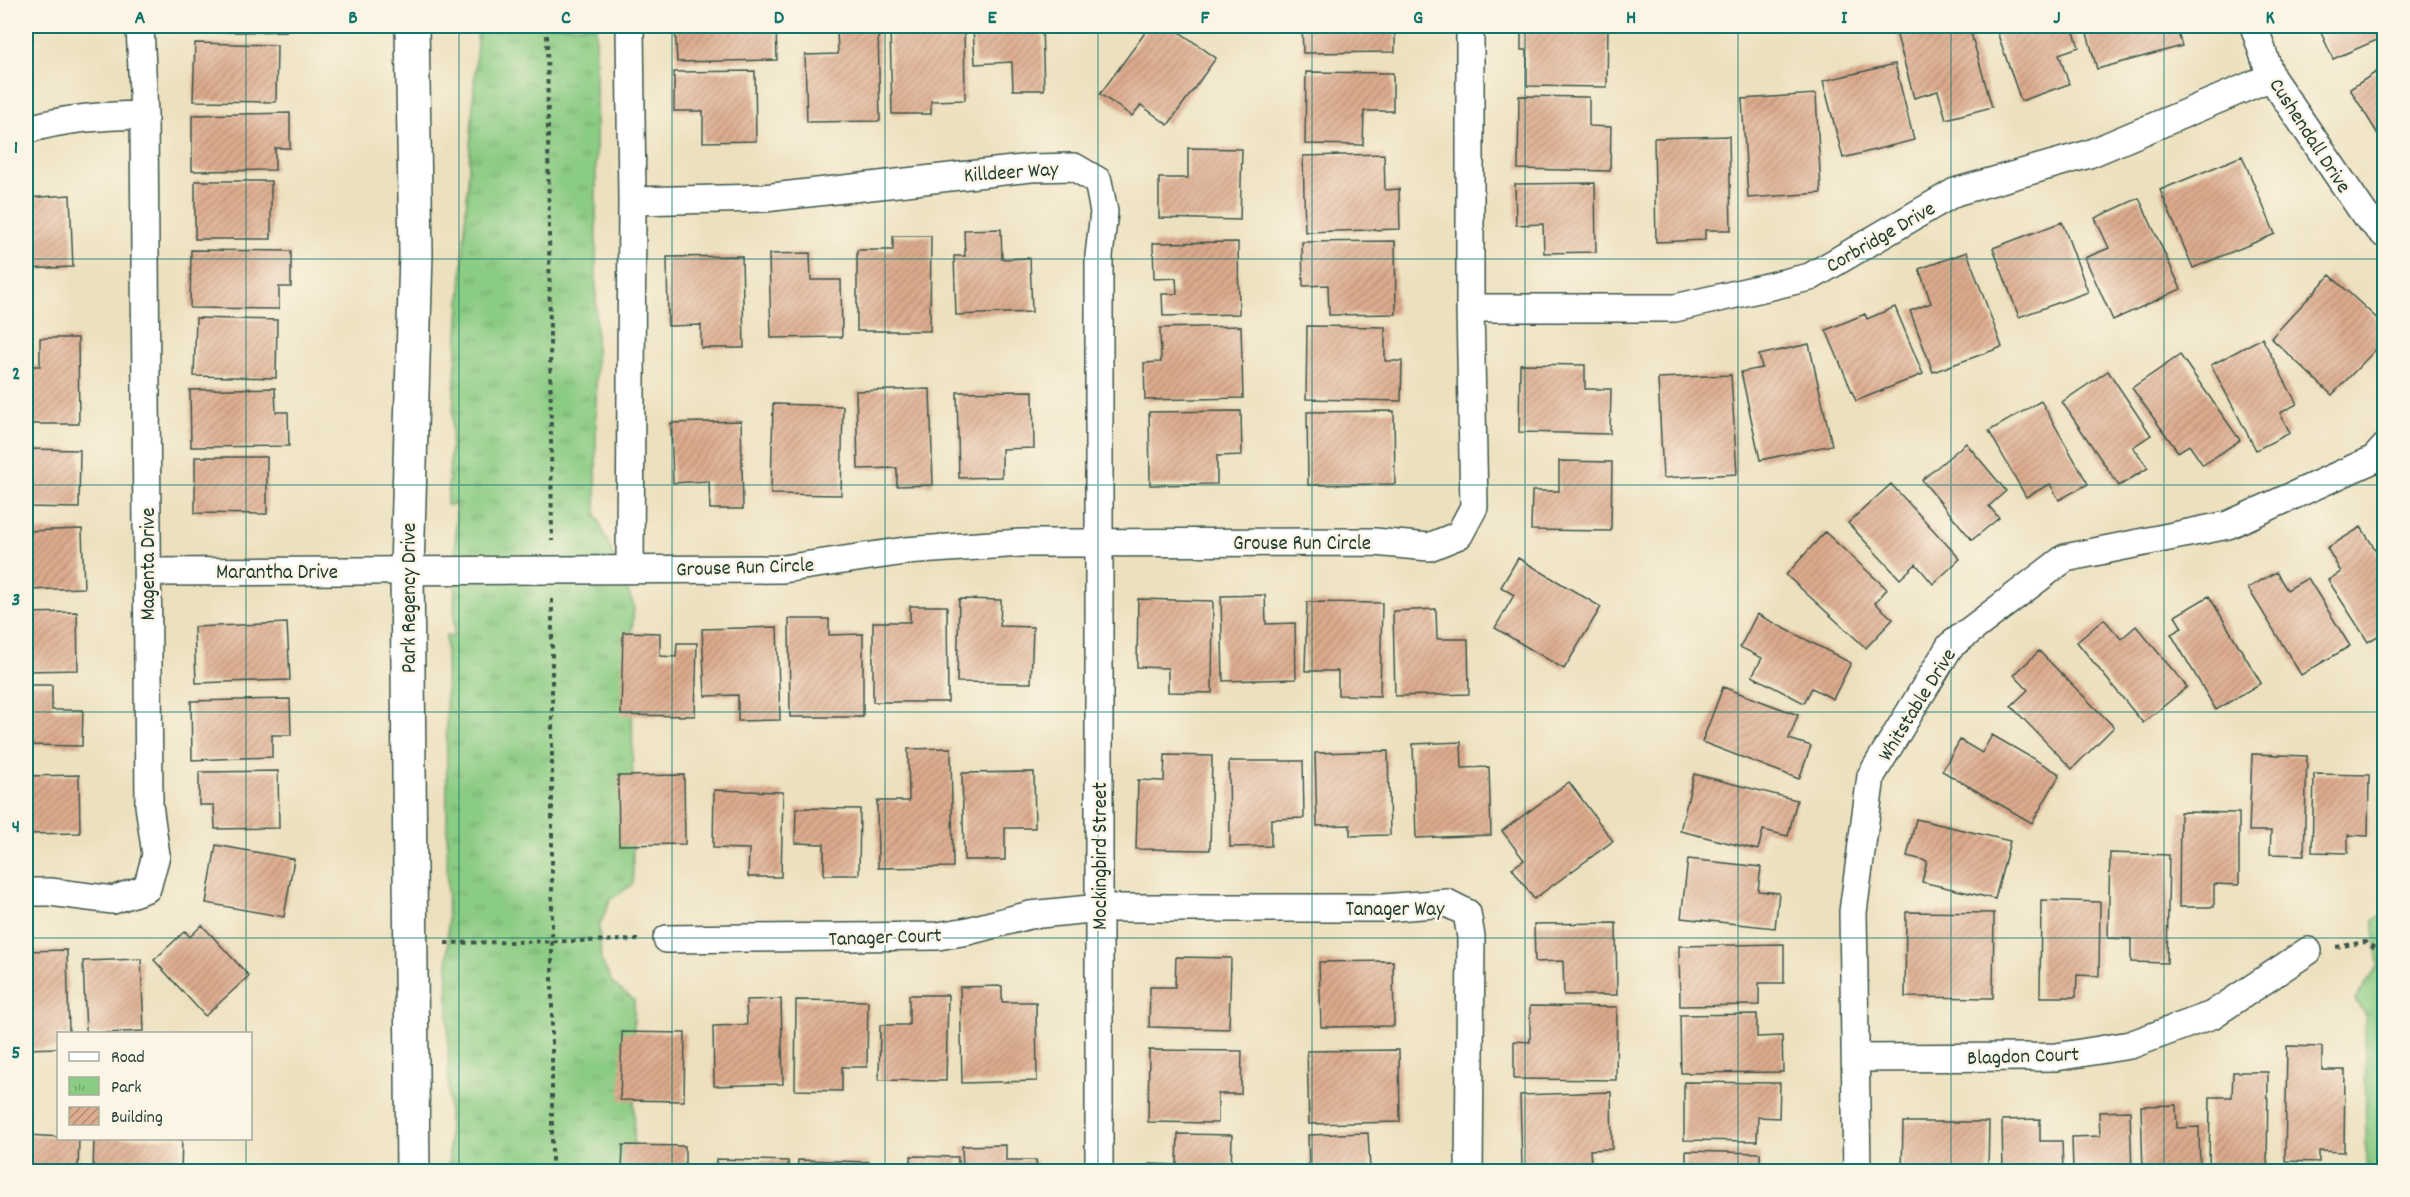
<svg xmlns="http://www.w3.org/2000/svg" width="2410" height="1197" font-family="Dekko,sans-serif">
	<defs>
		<pattern id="park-tufts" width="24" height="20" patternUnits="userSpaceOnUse" patternTransform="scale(1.5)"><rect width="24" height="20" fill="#8bcc83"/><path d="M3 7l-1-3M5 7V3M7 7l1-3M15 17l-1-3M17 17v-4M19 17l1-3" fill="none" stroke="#71a76c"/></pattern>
		<pattern id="building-hatch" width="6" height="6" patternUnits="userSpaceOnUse" patternTransform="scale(1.5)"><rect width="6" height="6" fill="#ddab8d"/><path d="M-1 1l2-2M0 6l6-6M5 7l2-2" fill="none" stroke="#b38c74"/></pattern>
	</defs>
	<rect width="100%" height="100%" fill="#fcf5e5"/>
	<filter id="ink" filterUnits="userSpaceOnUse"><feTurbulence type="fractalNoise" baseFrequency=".0167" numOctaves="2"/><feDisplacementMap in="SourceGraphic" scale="12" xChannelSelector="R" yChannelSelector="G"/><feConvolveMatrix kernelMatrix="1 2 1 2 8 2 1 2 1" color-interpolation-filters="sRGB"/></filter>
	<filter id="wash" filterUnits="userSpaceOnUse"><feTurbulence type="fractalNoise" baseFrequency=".008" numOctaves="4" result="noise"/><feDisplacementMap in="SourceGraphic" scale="24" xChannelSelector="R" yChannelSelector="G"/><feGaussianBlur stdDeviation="1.35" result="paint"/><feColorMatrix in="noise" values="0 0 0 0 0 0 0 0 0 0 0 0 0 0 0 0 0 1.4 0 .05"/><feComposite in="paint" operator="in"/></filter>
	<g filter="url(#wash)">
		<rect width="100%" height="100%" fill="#ece0be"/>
		<path fill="url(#park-tufts)" stroke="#55845c" stroke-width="1.5" d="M478,26H596V514L634,606L632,633L633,884L610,900L599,927L601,960L613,984L634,1000V1171H449L446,636L454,637L456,505H447Z
			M2384,915V1171H2366L2365,1015L2355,1000L2378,965L2373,920Z"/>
		<g id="blocks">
			<path fill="url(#building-hatch)" d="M26,26H30L33,39L26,41Z
				M192,26H291V31L192,33Z
				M675,26H776L777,60L677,62Z
				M890,26H964L965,100L931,101V114H892Z
				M973,26H1042L1044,90H1013L1012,62L975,64Z
				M1150,26H1171L1216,58L1168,125L1141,105L1132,116L1100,94Z
				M1302,26H1395V52L1303,53Z
				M1521,26H1608L1607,87L1527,86V50H1521Z
				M1919,26H1969L1992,107L1946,119L1938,91L1914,98L1896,32Z
				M1995,26H2072L2079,47L2059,54L2069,84L2021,101Z
				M2085,26H2176L2182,46L2097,69Z
				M2318,26H2384V37L2333,59Z
				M878,29L880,121L807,122L805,55L838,54L837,30Z
				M195,43L277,45L276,102L193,101Z
				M1895,64L1914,140L1843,158L1823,81Z
				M2384,67V144L2350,89Z
				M755,71L756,141L703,142V111H674V72Z
				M1306,72L1393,73V111H1364L1363,145L1305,144Z
				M1816,94L1821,193L1748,198L1742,99Z
				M1519,96L1589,97V126L1611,127L1610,171L1518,169Z
				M290,113V148H275V170L192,171V115Z
				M1729,136L1731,230H1705V240L1656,242L1654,138Z
				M1188,148L1242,149L1240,220L1159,218V178H1188Z
				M1384,154L1385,190L1399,189L1400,229L1305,232L1303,156Z
				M2242,156L2275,234L2193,268L2160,190Z
				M195,181H271V239H195Z
				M1595,183L1596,252L1544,253L1543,224L1516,225L1515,184Z
				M70,195L73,267L26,269V198Z
				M2139,198L2181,289L2113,320L2085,258L2109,248L2095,218Z
				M2062,222L2088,292L2019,317L1993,248Z
				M1001,229L1002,259L1030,258L1032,312L956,315L954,256H965L964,230Z
				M893,236H931L930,331H857V250H893Z
				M1395,241L1396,314L1329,315L1328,285L1303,286L1302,242Z
				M1238,242L1239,314L1163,316L1162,294H1177L1176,278L1154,279L1153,243Z
				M191,250L291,251V287H279V309L190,308Z
				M1967,252L2002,347L1933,372L1910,311L1931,303L1919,269Z
				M810,253L811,280H841L842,337L771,338L769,254Z
				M742,256L744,348H701V325L668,326L667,257Z
				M2330,275L2384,325V341L2332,395L2271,338Z
				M1895,307L1923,374L1856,401L1826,330L1865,314L1867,319Z
				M196,318L277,320L276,378L194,376Z
				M1241,326L1243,398L1145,400L1144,363L1161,362L1160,328Z
				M1307,326L1385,327V361H1402L1401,401L1306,399Z
				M40,338H78L79,424H26V366H40Z
				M2262,338L2297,404L2280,413L2290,433L2256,450L2211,365Z
				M1809,344L1832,445L1760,460L1741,372L1762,368L1759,355Z
				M2180,355L2240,440L2203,465L2189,445L2178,452L2132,388Z
				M1520,364L1585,365V389H1611L1610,434L1519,432Z
				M2108,371L2151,435L2133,447L2148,468L2119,486L2062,402Z
				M1731,375L1737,474L1663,478L1658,378Z
				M275,388L276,412H288L289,446L191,447L190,390Z
				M930,389L933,485L897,486V468L858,469L856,391Z
				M1033,391L1034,448L1002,449V477L959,478L957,392Z
				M2041,401L2088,484L2059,500L2050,484L2026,497L1989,431Z
				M773,404L843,406L841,495L771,494Z
				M1241,411L1242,455L1217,456V484L1150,485L1149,412Z
				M1394,411L1395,484L1308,485L1307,412Z
				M741,421L743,509H710L709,481L673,483L671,423Z
				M1966,443L2006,491L1989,506L1999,518L1972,540L1922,480Z
				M26,449L80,450L79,508L26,507Z
				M195,457H267V514L195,513Z
				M1559,461L1612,462L1611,531L1531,530L1532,491H1559Z
				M1891,484L1960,559L1933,584L1916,564L1900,579L1848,523Z
				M2361,527L2384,563V632L2368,642L2328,580L2341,572L2327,548Z
				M82,529L84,588L26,590V531Z
				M1825,532L1887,589L1875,603L1893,619L1866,648L1786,575Z
				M1518,558L1601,607L1564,669L1495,628L1514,595L1501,587Z
				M2276,572L2287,590L2308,578L2350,646L2301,675L2248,588Z
				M1265,595L1266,624L1295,623L1296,679L1223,681L1221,596Z
				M2209,596L2261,683L2216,710L2171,634L2182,628L2175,616Z
				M959,599L1001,600L1000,626L1033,627L1031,683L957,682Z
				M1138,599L1213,601L1212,693L1168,692V668L1137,667Z
				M1307,602L1382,603L1380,696L1338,695V671H1305Z
				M910,606H947L948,702H873V622H910Z
				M1436,609L1437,639H1468L1469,694L1395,696L1393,611Z
				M77,612L78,670L26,671V613Z
				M1757,614L1851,663L1833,699L1812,688L1804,703L1752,676L1762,658L1740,647Z
				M789,619H829V635L863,634V717H790Z
				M2104,619L2121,639L2136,626L2187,687L2143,723L2077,642Z
				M287,623L290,680L196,683L194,627Z
				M777,627L780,720L738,721V695L705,696L702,629Z
				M623,632L660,633V656L676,657L677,643H697L695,716L621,715Z
				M2039,651L2114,727L2072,769L2011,706L2028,690L2014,675Z
				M26,685H52V710H83L82,746L26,745Z
				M1723,687L1798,715L1789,739L1811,746L1799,779L1702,742Z
				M290,699L291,735H272V757L192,760L191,701Z
				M1992,735L2060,774L2032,823L1942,771L1960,740L1982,753Z
				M1461,742L1462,768L1489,767L1491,835L1416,838L1413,744Z
				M951,748L953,867L878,868L877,801H909L908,749Z
				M1388,751L1390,835L1350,836V825L1317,826L1315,753Z
				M2252,754L2307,756L2304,855L2270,854L2271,831H2249Z
				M1165,755L1212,756L1210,850L1136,849L1138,780L1164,781Z
				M1229,761H1303L1304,818L1271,819V846L1230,847Z
				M278,771L279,828L215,829L214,805H199V772Z
				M1034,772L1035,828H1005V860H964L962,773Z
				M1694,774L1797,800L1788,836L1763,830L1758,850L1680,831Z
				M2314,774L2369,775L2368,836L2348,835V853L2312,852Z
				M79,775L80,833L26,834V776Z
				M684,775L685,844L619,845L618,776Z
				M1569,782L1613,841L1534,899L1512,868L1524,860L1502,831Z
				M714,790L783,792L781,877H748L749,849L713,848Z
				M796,808L860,809L859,875H824V844L795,843Z
				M2180,812L2239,813V885L2214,884V907H2179Z
				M1916,819L2010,841L1995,899L1922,882L1927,861L1907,856Z
				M216,845L294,859L284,917L206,903Z
				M2110,853L2169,855L2167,963L2131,962V939L2108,938Z
				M1688,859L1761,867L1758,891L1779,893L1775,928L1681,918Z
				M2041,900L2100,902L2099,976L2077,975L2076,997H2040Z
				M1906,912L1994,913L1993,998L1905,997Z
				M1616,923L1617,995H1564L1563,961L1535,962L1534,924Z
				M202,925L249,976L205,1016L154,960L185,931L190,937Z
				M1784,944V983H1759V1005L1680,1006L1679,946Z
				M67,950L69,1034H58V1048L26,1049V951Z
				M1176,957L1231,958L1229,1029L1149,1027L1150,987H1175Z
				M141,959L144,1031L86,1034L83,961Z
				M1393,961L1394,1026L1321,1027L1319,962Z
				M1002,986V1002H1036L1037,1081L962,1083L960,987Z
				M909,995H948L946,1081L879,1080L880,1025H909Z
				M781,999L783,1084L714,1086L713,1026L747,1025L746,1000Z
				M796,1000L868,1001L867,1067H842V1091L795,1090Z
				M1530,1006L1617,1007L1616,1080L1514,1079V1041L1530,1042Z
				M1757,1014V1037L1782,1036L1783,1072L1681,1073L1680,1015Z
				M622,1032L685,1033L684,1101L620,1100Z
				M2287,1046L2322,1047V1070H2345L2344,1152L2319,1151V1162L2285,1161Z
				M1149,1050L1242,1051L1241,1094H1218V1123L1148,1122Z
				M1399,1050L1400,1122L1309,1124L1307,1051Z
				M2233,1072H2268L2267,1172H2209L2210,1097H2232Z
				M1684,1082L1780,1083L1779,1118L1758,1117L1757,1141L1684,1140Z
				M1611,1092L1612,1149L1590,1150L1591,1165L1522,1166L1520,1095Z
				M2176,1105L2177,1128L2199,1127L2200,1172H2143L2141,1106Z
				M2130,1111L2132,1172H2073L2072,1137L2100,1136L2099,1112Z
				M2040,1119V1141H2062L2063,1172H2003L2002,1120Z
				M1903,1122H1989L1988,1172H1902Z
				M1368,1133L1370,1169L1398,1168V1172H1309L1308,1135Z
				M1178,1134L1232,1135L1231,1172H1149V1164L1177,1165Z
				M26,1135L79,1138L78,1172H26Z
				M94,1138H182L181,1172H93Z
				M623,1145L685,1146V1172H622Z
				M1006,1145V1160H1036L1037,1172H963L962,1146Z
				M1686,1151L1760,1153V1172H1686Z
				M911,1156L958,1157V1172H911Z
				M716,1159L788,1161V1172H716Z
				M798,1160L869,1162V1172H797Z"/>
		</g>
	</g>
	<g filter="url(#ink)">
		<use href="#blocks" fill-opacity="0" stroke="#3e5549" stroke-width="1.5"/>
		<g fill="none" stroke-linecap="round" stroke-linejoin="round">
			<g stroke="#3e5549" stroke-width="30">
				<path id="street" d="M2254,26L2271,77L2365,215L2384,234
					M26,130C64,118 103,116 144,115
					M632,201L764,198L1031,168L1074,167L1098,181L1104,212L1099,256V1172
					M1470,308H1675L1810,277L1955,192L2089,154L2271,77
					M630,569L632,201L630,26
					M148,572L783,569L905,551L1021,543L1374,542L1429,547L1459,535L1474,507L1470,308V26
					M26,892H50L113,900L147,888L156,855L149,805L144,115L140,26
					M667,939L938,936L968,931L1030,915L1100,908H1383L1447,903L1467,913L1471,937L1469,1172
					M1856,1058L2056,1057L2130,1045L2212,1015L2308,951
					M1857,1172L1853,912L1871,776L1950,646L2065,558L2228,525L2374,459L2384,448"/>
			</g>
			<g stroke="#3e5549" stroke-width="36">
				<path id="secondary" d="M412,26L416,253L407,570L413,1172"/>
			</g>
			<path stroke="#3e5549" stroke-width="4" stroke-dasharray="4.5 4.5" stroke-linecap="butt" d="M547,26L552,541
				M552,599V1172
				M445,943L638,940
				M2336,947L2365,942L2384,954"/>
			<use href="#street" stroke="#fff" stroke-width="27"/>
			<use href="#secondary" stroke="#fff" stroke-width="33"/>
		</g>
	</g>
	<path fill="none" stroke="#0f766e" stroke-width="1.5" stroke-opacity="0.55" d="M246,26V1034M459,26V1172M672,26V1172M885,26V1172M1098,26V1172M1312,26V1172M1525,26V1172M1738,26V1172M1951,26V1172M2164,26V1172M26,259H2384M26,485H2384M26,712H2384M26,938H2384M246,1138V1172"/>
	<g text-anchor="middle" stroke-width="5" stroke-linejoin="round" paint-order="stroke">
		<g font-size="21" fill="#1f3d34" stroke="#fcf5e5">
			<text transform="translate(2311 135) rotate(57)" y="7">Cushendall Drive</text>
			<text transform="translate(1011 171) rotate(-4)" y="7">Killdeer Way</text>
			<text transform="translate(1880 236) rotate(-30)" y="7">Corbridge Drive</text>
			<text x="1302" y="549">Grouse Run Circle</text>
			<text transform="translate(147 564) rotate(-90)" y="7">Magenta Drive</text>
			<text transform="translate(745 566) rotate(-2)" y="7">Grouse Run Circle</text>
			<text x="277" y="578">Marantha Drive</text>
			<text transform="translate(408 598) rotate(-90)" y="7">Park Regency Drive</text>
			<text transform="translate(1916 704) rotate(-58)" y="7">Whitstable Drive</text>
			<text transform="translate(1099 856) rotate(-90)" y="7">Mockingbird Street</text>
			<text x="1395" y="915">Tanager Way</text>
			<text transform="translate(885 936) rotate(-2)" y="7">Tanager Court</text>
			<text transform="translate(2023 1055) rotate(-2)" y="7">Blagdon Court</text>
		</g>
	</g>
	<rect width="2410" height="1197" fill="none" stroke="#fcf5e5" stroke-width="66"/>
	<rect x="57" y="1032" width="195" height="108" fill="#fcf5e5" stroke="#a4ab9e" stroke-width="1.5"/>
	<rect x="69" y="1052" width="30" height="9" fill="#ffffff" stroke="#a4ab9e" stroke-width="1.5"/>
	<text x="111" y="1062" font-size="18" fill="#1f3d34">Road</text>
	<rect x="69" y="1077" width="30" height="18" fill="url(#park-tufts)" stroke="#a4ab9e" stroke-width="1.5"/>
	<text x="111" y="1092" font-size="18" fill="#1f3d34">Park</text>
	<rect x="69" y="1107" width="30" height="18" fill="url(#building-hatch)" stroke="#a4ab9e" stroke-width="1.5"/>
	<text x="111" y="1122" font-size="18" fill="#1f3d34">Building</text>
	<rect x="33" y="33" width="2344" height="1131" fill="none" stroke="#0f766e" stroke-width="2"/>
	<g font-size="20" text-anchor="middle" font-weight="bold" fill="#0f766e">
		<text x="140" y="23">A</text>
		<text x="353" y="23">B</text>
		<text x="566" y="23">C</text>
		<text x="779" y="23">D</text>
		<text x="992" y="23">E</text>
		<text x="1205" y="23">F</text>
		<text x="1418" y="23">G</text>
		<text x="1631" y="23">H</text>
		<text x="1844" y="23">I</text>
		<text x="2057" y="23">J</text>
		<text x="2270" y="23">K</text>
		<text x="16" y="153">1</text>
		<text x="16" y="379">2</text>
		<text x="16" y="605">3</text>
		<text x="16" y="832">4</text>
		<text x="16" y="1058">5</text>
	</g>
</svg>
